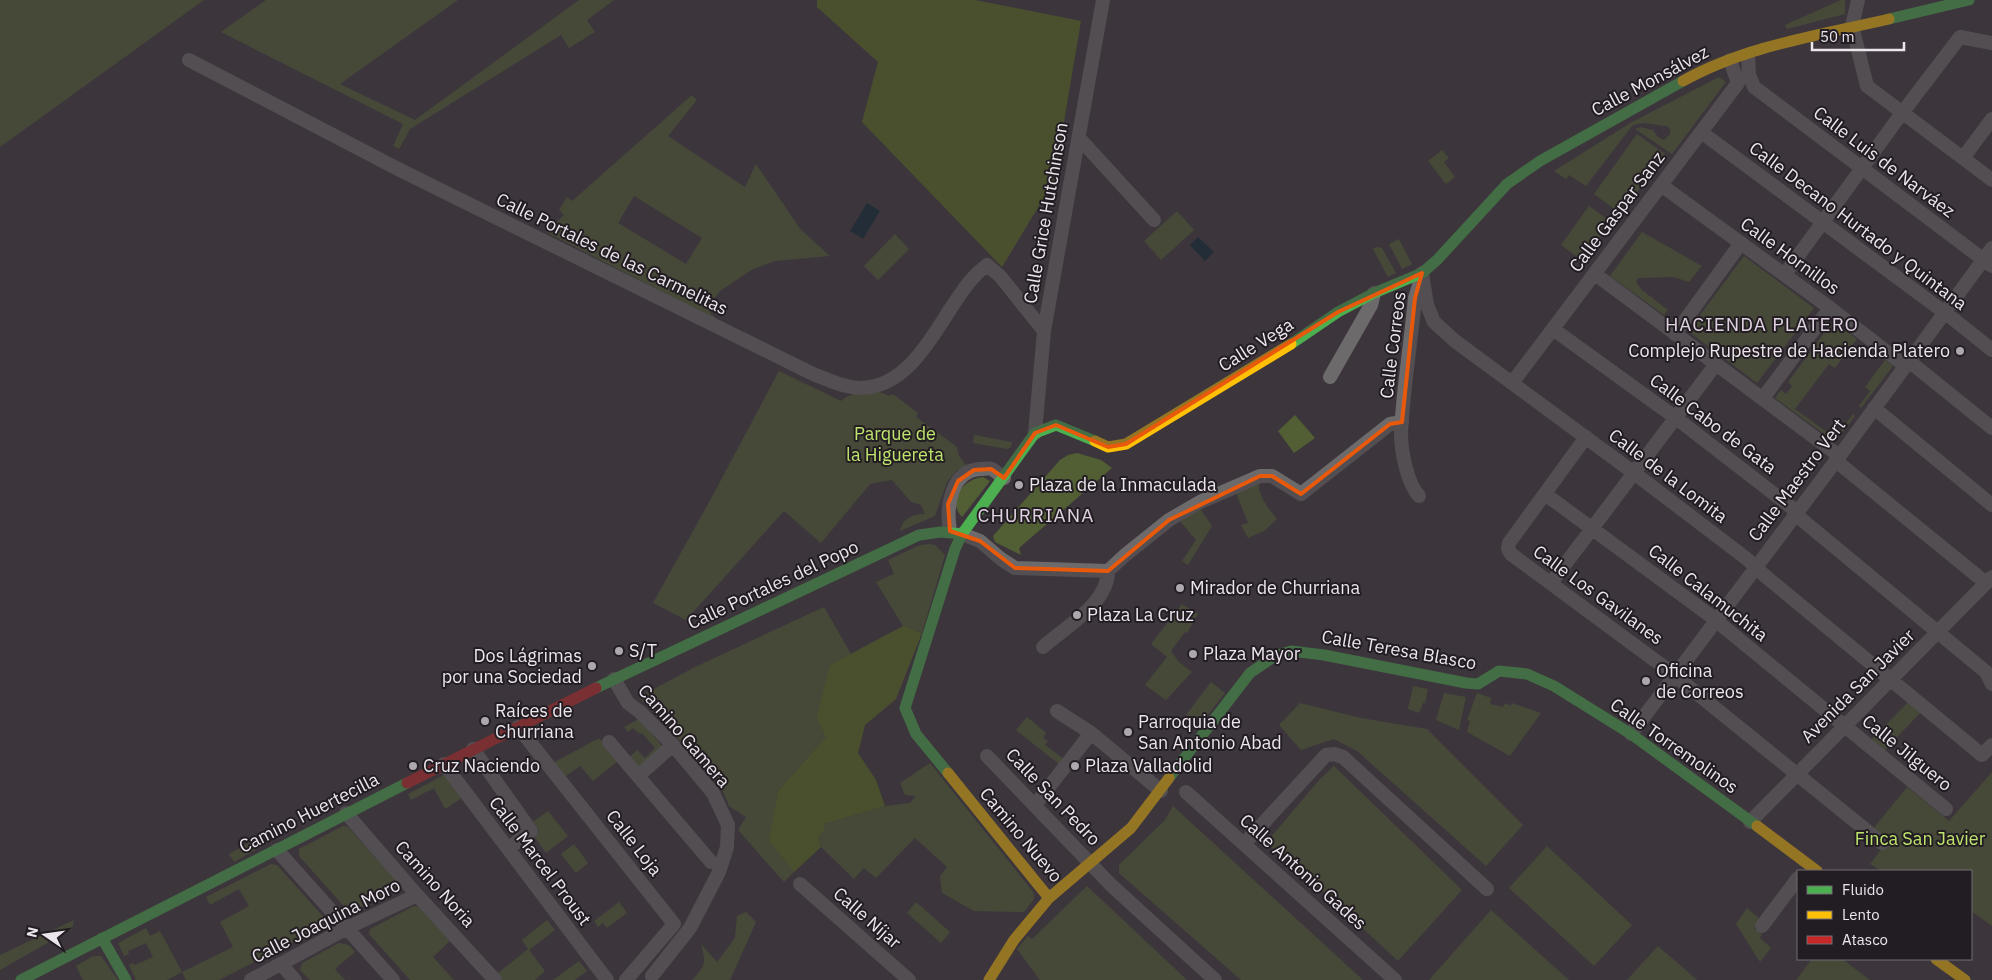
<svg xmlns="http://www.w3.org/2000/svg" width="1992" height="980" font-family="'IBM Plex Sans',sans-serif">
	<rect width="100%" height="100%" fill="#3c363c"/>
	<path fill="#525e34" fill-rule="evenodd" d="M0,0H204L0,147Z
		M266,0H458L340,84L415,120L579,0H614L587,20L595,32L569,48L561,35L410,129L399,149L393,146L403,124L221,32Z
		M1841,0H1845V14L1787,29L1785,25Z
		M1719,77L1726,82L1672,154L1635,129L1640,127L1653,130L1658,137L1664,140L1670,134V129L1667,126C1654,126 1645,120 1632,126L1586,186L1569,175L1566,179L1554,171L1632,122Z
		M692,95L697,100L668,136L745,187L756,164L801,230L830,256L775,261L753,269L720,291L710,304V312L717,320L546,232L564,215L559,210L567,197L572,201ZM634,196L702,238L686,264L618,223Z
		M1637,134L1665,154L1621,214L1594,194Z
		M1442,150L1449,158L1444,162L1455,177L1446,184L1428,161Z
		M1589,206L1611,222L1583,261L1561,245Z
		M1177,211L1194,230L1161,260L1144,241Z
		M1642,232L1702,266L1689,282L1674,277L1638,278L1636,282L1642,290L1668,310L1664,315L1610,276Z
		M895,234L909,249L878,280L864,266Z
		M1399,239L1412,264L1402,269L1389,244Z
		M1377,247L1382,248L1396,273L1388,277L1373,249Z
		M1744,256L1814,308L1757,383L1688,331Z
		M1833,321L1857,339L1835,368L1829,364L1795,409L1835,438L1853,414L1855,416L1835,442L1775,398L1781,390L1786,394L1792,386L1788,382Z
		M1885,360L1893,366L1861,408L1859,406L1870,391L1865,387Z
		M779,371L841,401C853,391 875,387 889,396L893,394L918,413L916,417L957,447L959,456L966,465L963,468L957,470L947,482L935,516L900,531C903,518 913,514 925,514L921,505L911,502L892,480L870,484L821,543L784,511L686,620L653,603L713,495Z
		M1295,415L1315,438L1294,453L1278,431Z
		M974,435L1012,442L1011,447L1007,449L973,443Z
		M1077,453L1101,460L1112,468L1019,548L1021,555L995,542L993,536L1060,460L1068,455Z
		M983,477L990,481L962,517C946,500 964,479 983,477Z
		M1259,483C1258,496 1269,509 1277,519L1264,531L1248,538L1241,525L1248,523L1236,493Z
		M1199,507L1212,526L1188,565L1182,561L1196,540L1179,520Z
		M929,544L935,545L945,555L922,633L903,626L876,582L894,574L888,560L920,545Z
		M1182,604L1198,614L1187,633L1185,632L1171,651L1179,662L1192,672L1166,700L1145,685L1167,657L1151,644Z
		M824,607L851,654L830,665L826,737L778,791L770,840L794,872L784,882L738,830L746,817L729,806L719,782L639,697L695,667Z
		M1211,682L1225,693L1200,725L1186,715Z
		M1413,686L1428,689L1425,703H1423L1419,713L1408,709Z
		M1444,693L1466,697L1459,730L1436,720Z
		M1477,693L1491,698L1490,704L1503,707L1505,703L1511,706L1512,703L1541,713L1510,756L1467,732L1470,721L1467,720Z
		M1909,701L1921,712L1883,752L1870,741Z
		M1300,703L1361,718L1427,729L1523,825L1486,866L1357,751L1334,739L1301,750L1279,725Z
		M1027,717L1046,733L1043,738L1048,741L1045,745L1064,759L1060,765L1016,730Z
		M639,719L663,747L638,770L628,758L637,750L645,758L655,748L642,733L640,734L633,728L628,732L624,727Z
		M599,738L618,761L593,781L580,766L563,778L551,764Z
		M930,763L1034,893V899L1024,912L974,911L942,893L940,876L947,867L915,838L876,878L864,868L854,879L821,847L818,838L825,829L824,824L885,806L910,803L916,796L905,795L900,783Z
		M1334,766L1462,890L1398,961L1331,899L1266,843L1320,779Z
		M1992,772V926L1971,911V871H1881L1870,864L1887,842L1873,829L1907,787L1949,821Z
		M444,775L462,798L445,809L434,788L411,800L408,794Z
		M1173,806L1363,980H1241L1119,873V865L1165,820Z
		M548,811L568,836L546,853L533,835L539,830L533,822Z
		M343,826L348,827L399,884V887L350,913L299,856V849Z
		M266,833L271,841L234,862L229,854Z
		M574,844L588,863L576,873L561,854Z
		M1547,846L1632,925L1594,966L1509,888Z
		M271,864L277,865L328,922L327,925L219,980H186L182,972L167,980H136L129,965L133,963L135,965L153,957L146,943L128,951L129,954L124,956L118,943L146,928L150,936L160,931L182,972L233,947L220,922L249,906L239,889L210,905L206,897Z
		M1087,886L1187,980H1040L1017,949L1028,936L1032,939Z
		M619,902L627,913L607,928L603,923L598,927L594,921Z
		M916,902L950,932L941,943L907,913Z
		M414,906L419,907L450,941L433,957L454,980H410L369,934L370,929Z
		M1747,908L1760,919L1754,928L1762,934L1760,938L1771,948L1760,962L1736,924Z
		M1491,910L1569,980H1429Z
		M746,912L756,922L730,980H692C706,965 706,964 701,944L717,962L735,938L737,916Z
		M74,920L72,929L0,970V955Z
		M547,920L555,930L529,950L545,971L535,980H501L497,974L528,949L522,940Z
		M339,943L349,945L355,952L335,969L345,980H310L300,970L302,963Z
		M1658,946L1697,980H1627Z
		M93,956H101L118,980H83L76,966Z
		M1812,959H1842L1870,980H1796Z
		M579,961L587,971L575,980H553Z"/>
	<path fill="#5b701d" d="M817,0H975L1081,21L1054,181L1002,267L862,122L878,62L817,7Z
		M903,626L922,633L896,699L865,725L858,753L876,780L885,806L824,824L825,829L818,838L821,847L794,872L769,840L778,791L826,737L817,717L830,665Z"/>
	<path fill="#052331" d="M867,203L880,211L863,239L850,231Z
		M1198,237L1214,252L1205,261L1190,245Z"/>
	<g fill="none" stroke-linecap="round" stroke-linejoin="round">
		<path stroke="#6d6a6b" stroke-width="14" d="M1858,0L1852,26L1867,86L1992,180
			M1748,55L1749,75L1754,87L1992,266
			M189,60L400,170L813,374C828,380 843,387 860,388C906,388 931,338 953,305C964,289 971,277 987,265L1000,276L1044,331
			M1701,132L1952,318L1992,350
			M1079,138L1154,220
			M1963,158L1992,119
			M1661,185L1830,308L1900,362L1915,366L1992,428
			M1422,273L1427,305L1434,322L1455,341L1634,473L1747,559L1764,575L1982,755L1992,745
			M1595,274L1834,452L1841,465L1986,583
			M1785,274L1902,113L1960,37L1992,43
			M1553,329L1676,418L1791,507L1801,519L1986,672L1992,684
			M1675,334L1741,243
			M1330,377L1371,305L1374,293
			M1512,383L1738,83L1730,60
			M1763,398L1830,308
			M1874,408L1992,505
			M1035,433L1044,331L1103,0
			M1586,437L1509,543L1508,549L1511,554L1668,670L1882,843
			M1545,494L1708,614L1946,809
			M1419,496C1407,483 1401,451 1401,433C1403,389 1411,343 1415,298L1421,279
			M950,531C946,508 950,471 980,469C984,469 988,468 992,469C996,471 1000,476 1004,478
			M962,534L980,541L1001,559L1015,568L1108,571
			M1108,571L1124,556L1169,520L1200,502L1260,476H1272L1301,494L1390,424L1402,422
			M1551,583L1716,364
			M1043,647C1065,627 1108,604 1108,571
			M614,679L628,703L640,712L673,745L713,793L728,825L727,847L719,872L690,928L652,976
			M1057,711L1091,733
			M518,727L674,924L626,980
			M1631,734L1838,458L1992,248
			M609,742L711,862
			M473,749L531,831L508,849
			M987,756L1111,885L1215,980
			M444,764L607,980
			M638,776L673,745
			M1186,792L1395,980
			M1035,805L1091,733L1161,791
			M346,813L417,895L495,980
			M1750,822L1992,577
			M1244,844L1326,755L1334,754L1343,757L1487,889
			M277,850L393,980
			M800,884L909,980
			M1762,926L1798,878
			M281,964L295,980
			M251,980L347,928L417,895"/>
		<path stroke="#4caf50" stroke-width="11" d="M1889,19L1969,0
			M1291,344L1338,312L1374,293L1422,273L1437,260L1507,184L1540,161L1683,81
			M596,688L919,535L941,532L962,534
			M948,773L916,734L905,708L955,549L962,534L1035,433L1056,425L1095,441
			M1169,778L1250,673L1275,656L1291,651L1324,655L1466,683L1478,684L1499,671L1527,674L1554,686L1631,734L1757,826
			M102,938L126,980
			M21,980L407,783"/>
		<path stroke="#ffc107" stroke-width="11" d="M1683,81C1745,46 1820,35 1889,19
			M1095,441L1108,447L1126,444L1291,344
			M948,773L1049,898
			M1757,826L1817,871
			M1936,959L1965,980
			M989,980L1014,940L1049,898L1131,828L1169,778"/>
		<path stroke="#c62828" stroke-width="11" d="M407,783L596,688"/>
	</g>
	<path d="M0 0H1992V980H0ZM1422,273L1415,298L1402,422L1390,424L1301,494L1272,476H1260L1169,520L1108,571L1015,568L980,541L950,531L948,504L958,481L974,470L991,469L1004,478L1035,433L1056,425L1108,447L1126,444L1338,312Z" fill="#3c363c" fill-opacity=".55" fill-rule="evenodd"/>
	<path fill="none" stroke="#e8590c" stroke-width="4" stroke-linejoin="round" d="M1422,273L1415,298L1402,422L1390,424L1301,494L1272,476H1260L1169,520L1108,571L1015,568L980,541L950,531L948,504L958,481L974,470L991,469L1004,478L1035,433L1056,425L1108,447L1126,444L1338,312Z"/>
	<g fill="#aea8ae" stroke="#221d22" stroke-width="2">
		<circle cx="1960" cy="351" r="5"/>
		<circle cx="1019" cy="485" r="5"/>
		<circle cx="1180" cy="588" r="5"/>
		<circle cx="1077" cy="615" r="5"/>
		<circle cx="619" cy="651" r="5"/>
		<circle cx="1193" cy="654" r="5"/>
		<circle cx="592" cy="666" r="5"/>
		<circle cx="1646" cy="681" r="5"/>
		<circle cx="485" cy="721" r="5"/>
		<circle cx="1128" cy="732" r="5"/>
		<circle cx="413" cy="766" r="5"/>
		<circle cx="1075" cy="766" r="5"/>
	</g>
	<g text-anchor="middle" stroke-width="4" stroke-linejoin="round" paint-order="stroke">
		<g font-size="18" fill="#ece5ec" stroke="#221d22">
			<text transform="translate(1650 81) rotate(-28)" y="6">Calle Monsálvez</text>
			<text transform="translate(1884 162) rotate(37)" y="6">Calle Luis de Narváez</text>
			<text transform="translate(1617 212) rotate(-53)" y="6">Calle Gaspar Sanz</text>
			<text transform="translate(1046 213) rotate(-80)" y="6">Calle Grice Hutchinson</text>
			<text transform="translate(1858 226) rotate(37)" y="6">Calle Decano Hurtado y Quintana</text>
			<text transform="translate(612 254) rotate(26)" y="6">Calle Portales de las Carmelitas</text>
			<text transform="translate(1790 256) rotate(36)" y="6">Calle Hornillos</text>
			<text transform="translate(1256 345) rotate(-32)" y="6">Calle Vega</text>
			<text transform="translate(1393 345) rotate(-83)" y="6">Calle Correos</text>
			<text transform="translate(1713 424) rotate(37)" y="6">Calle Cabo de Gata</text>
			<text transform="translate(1668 476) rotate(37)" y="6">Calle de la Lomita</text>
			<text transform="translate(1797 480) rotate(-53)" y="6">Calle Maestro Vert</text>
			<text transform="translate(773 585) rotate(-25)" y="6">Calle Portales del Popo</text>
			<text transform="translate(1708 593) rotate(38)" y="6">Calle Calamuchita</text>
			<text transform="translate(1598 595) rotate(36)" y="6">Calle Los Gavilanes</text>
			<text transform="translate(1399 650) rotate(10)" y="6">Calle Teresa Blasco</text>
			<text transform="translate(1858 686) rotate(-45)" y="6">Avenida San Javier</text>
			<text transform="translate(684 736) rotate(49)" y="6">Camino Gamera</text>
			<text transform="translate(1674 746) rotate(35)" y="6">Calle Torremolinos</text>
			<text transform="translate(1907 753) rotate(39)" y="6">Calle Jilguero</text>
			<text transform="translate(1053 797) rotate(46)" y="6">Calle San Pedro</text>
			<text transform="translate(309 813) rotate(-27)" y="6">Camino Huertecilla</text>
			<text transform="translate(1021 835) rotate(50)" y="6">Camino Nuevo</text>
			<text transform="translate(634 843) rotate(52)" y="6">Calle Loja</text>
			<text transform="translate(540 861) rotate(53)" y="6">Calle Marcel Proust</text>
			<text transform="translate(1303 872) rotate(42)" y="6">Calle Antonio Gades</text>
			<text transform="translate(435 884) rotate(48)" y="6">Camino Noria</text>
			<text transform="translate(867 918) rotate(41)" y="6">Calle Níjar</text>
			<text transform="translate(326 921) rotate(-27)" y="6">Calle Joaquina Moro</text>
		</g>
		<g font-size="18" fill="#ece5ec" stroke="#221d22" text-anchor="start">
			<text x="1950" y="357" text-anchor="end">Complejo Rupestre de Hacienda Platero</text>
			<text x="1029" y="491">Plaza de la Inmaculada</text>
			<text x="1190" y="594">Mirador de Churriana</text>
			<text x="1087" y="621">Plaza La Cruz</text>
			<text x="629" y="657">S/T</text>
			<text x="1203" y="660">Plaza Mayor</text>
			<text x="582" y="662" text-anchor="end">Dos Lágrimas<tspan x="582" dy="21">por una Sociedad</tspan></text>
			<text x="1656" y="677">Oficina<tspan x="1656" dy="21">de Correos</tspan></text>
			<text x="495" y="717">Raíces de<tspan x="495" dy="21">Churriana</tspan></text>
			<text x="1138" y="728">Parroquia de<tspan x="1138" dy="21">San Antonio Abad</tspan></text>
			<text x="423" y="772">Cruz Naciendo</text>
			<text x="1085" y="772">Plaza Valladolid</text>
		</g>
		<g font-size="18" fill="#c0e56e" stroke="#221d22">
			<text x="895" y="440">Parque de<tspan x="895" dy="21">la Higuereta</tspan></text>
			<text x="1920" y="845">Finca San Javier</text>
		</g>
		<g font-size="19" letter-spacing="1" fill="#e0d2e1" stroke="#221d22">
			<text x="1762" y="331">HACIENDA PLATERO</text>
			<text x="1036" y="522">CHURRIANA</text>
		</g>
	</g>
	<rect x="1797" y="870" width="175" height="90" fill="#221d22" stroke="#736d73"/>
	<rect x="1807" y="886" width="25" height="8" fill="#4caf50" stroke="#736d73"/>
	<text x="1842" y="895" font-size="15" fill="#ece5ec">Fluido</text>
	<rect x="1807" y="911" width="25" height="8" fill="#ffc107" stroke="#736d73"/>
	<text x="1842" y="920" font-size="15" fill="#ece5ec">Lento</text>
	<rect x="1807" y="936" width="25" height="8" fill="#c62828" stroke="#736d73"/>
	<text x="1842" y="945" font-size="15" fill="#ece5ec">Atasco</text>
	<g transform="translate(45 935) rotate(283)" stroke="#221d22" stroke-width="4" paint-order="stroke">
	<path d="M0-4L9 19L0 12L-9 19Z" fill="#ece5ec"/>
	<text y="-8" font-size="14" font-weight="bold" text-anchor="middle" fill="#ece5ec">N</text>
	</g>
	<path d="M1812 42v8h92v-8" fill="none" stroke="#ece5ec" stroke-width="2.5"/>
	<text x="1820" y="42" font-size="15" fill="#ece5ec" stroke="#221d22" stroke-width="4" paint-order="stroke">50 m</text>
</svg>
